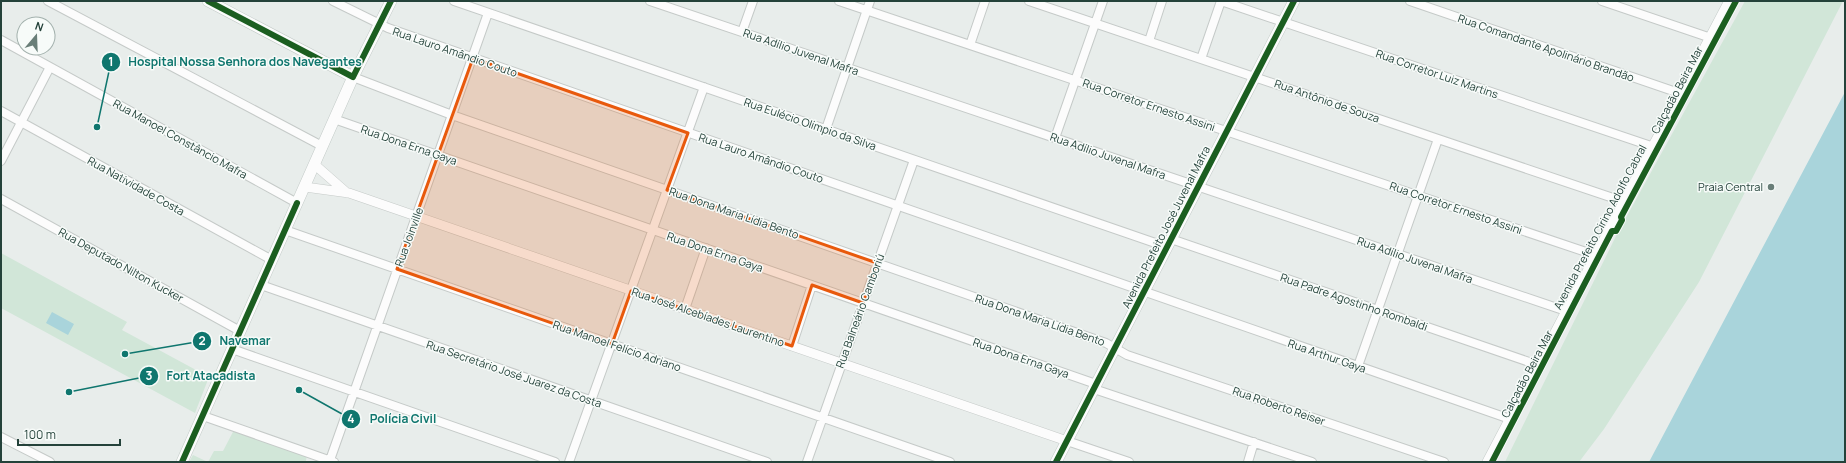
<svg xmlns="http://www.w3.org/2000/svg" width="1846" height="463" font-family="Manrope,sans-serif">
	<rect width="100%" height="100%" fill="#e8edeb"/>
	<path fill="#d1e6d8" d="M1745,1H1843L1699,282L1604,429L1579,462H1505L1616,236Z
		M1,253L127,322L122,330L209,377L195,413L1,308Z
		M234,430L307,454L306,461L189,462L193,455L208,462L214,451H223Z"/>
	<path fill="#a9d4db" d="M1845,92V462H1649Z
		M52,312L74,324L68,335L46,323Z"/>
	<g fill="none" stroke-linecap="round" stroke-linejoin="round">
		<g stroke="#c5cac8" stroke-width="10">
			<path id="minor" d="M48,1L322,146
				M333,1L388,28L1510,419
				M454,1L1167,247
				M650,1L1566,311
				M839,1L1595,255
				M1029,1L1625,202
				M1221,1L1654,147
				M1410,1L1682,94
				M1602,1L1711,38
				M742,32L753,1
				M1,40L297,203
				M1149,41L1162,1
				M970,45L985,1
				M1201,59L1221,1
				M353,77L452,115L1106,343L1127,355L1444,462
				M1,111L272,260
				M334,119L1096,384
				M826,129L870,1
				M1055,138L1103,1
				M1,161L50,67
				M1,199L240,331
				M285,230L950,462
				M1171,239L1538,365
				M261,285L767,462
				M685,309L706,248
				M792,346L812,285
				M232,349L555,462
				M1358,366L1438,139
				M1094,389L1312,462
				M203,416L334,462
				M1,437L50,462
				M1067,441L1129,462
				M330,460L488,13
				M569,462L704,87
				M807,462L914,160
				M1248,462L1254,442"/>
		</g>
		<g stroke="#c5cac8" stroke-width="10">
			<path id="tertiary" d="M314,164L347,193
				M305,187L349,193L1067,441"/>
		</g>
		<g stroke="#c3cbc8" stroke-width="12">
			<path id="secondary" d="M208,1L353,77
				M182,462L353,77L391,1
				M1056,462L1294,1
				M1488,462L1730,1"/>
		</g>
		<use href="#minor" stroke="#fcfcfc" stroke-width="8"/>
		<use href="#tertiary" stroke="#fcfcfc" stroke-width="9"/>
		<use href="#secondary" stroke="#fcfcfc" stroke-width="11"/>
		<g stroke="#f7fbf9" stroke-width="8">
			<path id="cycleway" d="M208,1L353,77L391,1
				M182,462L297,203
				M1056,462L1294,1
				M1492,462L1612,231H1616L1622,220L1621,217L1736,1"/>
		</g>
		<use href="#cycleway" stroke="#1b5e20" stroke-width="6"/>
	</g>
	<path fill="#e8590c" fill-opacity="0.2" stroke="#e8590c" stroke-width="3" stroke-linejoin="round" d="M473,58L688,133L667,190L877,263L863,303L812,285L792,346L631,291L612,344L397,269Z"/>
	<circle fill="#697e78" stroke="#f7fbf9" stroke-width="1.5" cx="1771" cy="187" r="4"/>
	<g text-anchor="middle" stroke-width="3" stroke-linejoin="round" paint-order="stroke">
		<g font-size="11" fill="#24423a" stroke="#f7fbf9">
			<text transform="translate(1546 48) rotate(19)" y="4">Rua Comandante Apolinário Brandão</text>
			<text transform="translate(455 52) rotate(19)" y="4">Rua Lauro Amândio Couto</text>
			<text transform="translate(801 52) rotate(19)" y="4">Rua Adílio Juvenal Mafra</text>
			<text transform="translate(1437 74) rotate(19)" y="4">Rua Corretor Luiz Martins</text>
			<text transform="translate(1677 90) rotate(-62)" y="4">Calçadão Beira Mar</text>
			<text transform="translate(1327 101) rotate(19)" y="4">Rua Antônio de Souza</text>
			<text transform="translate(1149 105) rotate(19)" y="4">Rua Corretor Ernesto Assini</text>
			<text transform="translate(810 124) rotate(19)" y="4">Rua Eulécio Olímpio da Silva</text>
			<text transform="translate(180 139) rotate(29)" y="4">Rua Manoel Constâncio Mafra</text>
			<text transform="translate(409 145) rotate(19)" y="4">Rua Dona Erna Gaya</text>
			<text transform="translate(1108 156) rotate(19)" y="4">Rua Adílio Juvenal Mafra</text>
			<text transform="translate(761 158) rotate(19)" y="4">Rua Lauro Amândio Couto</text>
			<text transform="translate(136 186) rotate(29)" y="4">Rua Natividade Costa</text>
			<text transform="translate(1456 208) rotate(19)" y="4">Rua Corretor Ernesto Assini</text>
			<text transform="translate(734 213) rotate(19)" y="4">Rua Dona Maria Lídia Bento</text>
			<text transform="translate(1166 227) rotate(-63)" y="4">Avenida Prefeito José Juvenal Mafra</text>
			<text transform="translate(1600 227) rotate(-62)" y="4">Avenida Prefeito Cirino Adolfo Cabral</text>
			<text transform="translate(409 237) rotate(-70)" y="4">Rua Joinville</text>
			<text transform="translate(715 252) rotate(19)" y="4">Rua Dona Erna Gaya</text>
			<text transform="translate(1415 260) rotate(19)" y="4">Rua Adílio Juvenal Mafra</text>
			<text transform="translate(121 265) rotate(29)" y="4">Rua Deputado Nilton Kucker</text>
			<text transform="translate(1354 302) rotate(19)" y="4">Rua Padre Agostinho Rombaldi</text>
			<text transform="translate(860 311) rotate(-70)" y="4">Rua Balneário Camboriú</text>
			<text transform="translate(708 317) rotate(19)" y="4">Rua José Alcebíades Laurentino</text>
			<text transform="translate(1040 320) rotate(19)" y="4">Rua Dona Maria Lídia Bento</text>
			<text transform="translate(617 346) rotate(19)" y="4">Rua Manoel Felício Adriano</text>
			<text transform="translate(1327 356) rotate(19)" y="4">Rua Arthur Gaya</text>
			<text transform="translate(1021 358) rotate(19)" y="4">Rua Dona Erna Gaya</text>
			<text transform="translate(514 374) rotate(19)" y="4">Rua Secretário José Juarez da Costa</text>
			<text transform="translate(1527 374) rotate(-62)" y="4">Calçadão Beira Mar</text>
			<text transform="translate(1279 406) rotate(19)" y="4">Rua Roberto Reiser</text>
		</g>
		<g font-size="11" fill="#24423a" stroke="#f7fbf9" text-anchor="end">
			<text x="1763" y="191">Praia Central</text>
		</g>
	</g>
	<path fill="none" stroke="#0f766e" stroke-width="1.5" d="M97 127L111 62M125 354L202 341M69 392L149 376M299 390L351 419"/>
	<g fill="#0f766e" stroke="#f7fbf9" stroke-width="1.5">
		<circle cx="97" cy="127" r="4"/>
		<circle cx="125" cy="354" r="4"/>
		<circle cx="69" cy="392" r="4"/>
		<circle cx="299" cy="390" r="4"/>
		<circle cx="111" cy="62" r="10"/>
		<circle cx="202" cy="341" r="10"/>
		<circle cx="149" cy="376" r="10"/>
		<circle cx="351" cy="419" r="10"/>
	</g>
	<g font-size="12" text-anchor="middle" font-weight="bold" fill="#fff">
		<text x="111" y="66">1</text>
		<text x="202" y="345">2</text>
		<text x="149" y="380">3</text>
		<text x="351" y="423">4</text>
	</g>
	<g font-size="12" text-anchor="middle" font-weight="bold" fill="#0f766e" stroke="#f7fbf9" stroke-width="3" stroke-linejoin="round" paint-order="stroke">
		<text x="245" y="66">Hospital Nossa Senhora dos Navegantes</text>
		<text x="245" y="345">Navemar</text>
		<text x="211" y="380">Fort Atacadista</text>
		<text x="403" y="423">Polícia Civil</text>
	</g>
	<rect width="1846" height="463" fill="none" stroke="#24423a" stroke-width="4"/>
	<g transform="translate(36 36) rotate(19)"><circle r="19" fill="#f7fbf9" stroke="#a3b1ad"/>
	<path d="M0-3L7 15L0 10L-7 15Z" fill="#697e78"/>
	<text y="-6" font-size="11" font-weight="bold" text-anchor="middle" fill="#24423a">N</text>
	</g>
	<path d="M18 439v6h102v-6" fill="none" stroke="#24423a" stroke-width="2"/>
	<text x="24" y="439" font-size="12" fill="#24423a" stroke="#f7fbf9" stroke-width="3" paint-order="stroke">100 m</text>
</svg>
